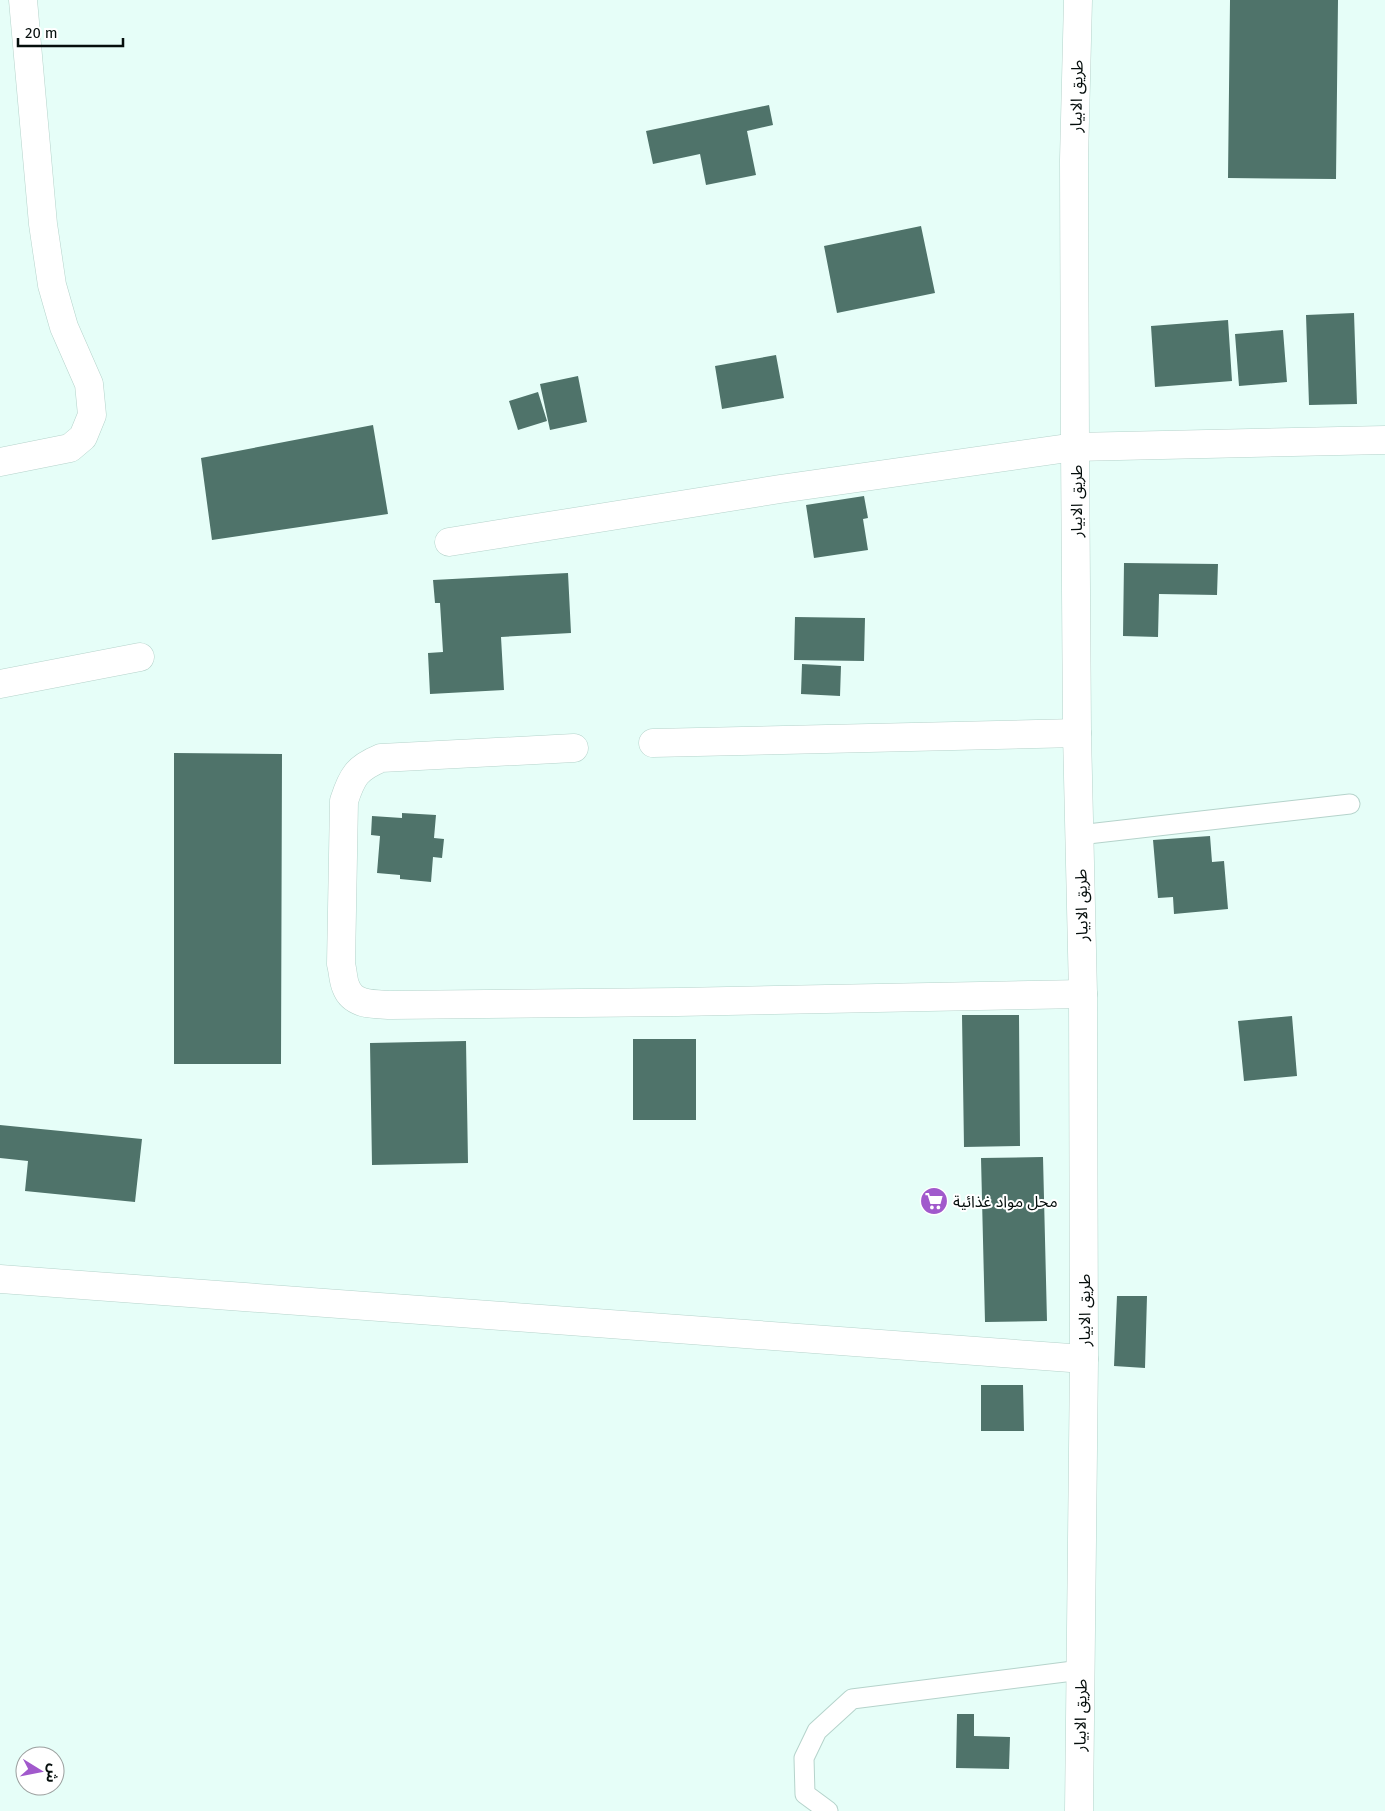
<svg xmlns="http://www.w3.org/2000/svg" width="1385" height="1811" font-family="'Fira Sans','Noto Sans Arabic',sans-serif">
	<rect width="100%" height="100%" fill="#e6fef8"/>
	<path fill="#4f736a" d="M1230,0H1338L1336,179L1228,178Z
		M769,105L773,125L747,131L756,175L706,185L700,154L653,164L646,131Z
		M921,226L935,293L837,313L824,246Z
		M1354,313L1357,404L1309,405L1306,315Z
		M1228,320L1232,381L1155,387L1151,326Z
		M1283,330L1287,382L1239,386L1235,334Z
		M776,355L784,398L722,409L715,366Z
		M578,376L587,422L550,430L540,384Z
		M538,392L547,421L518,430L509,401Z
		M373,425L388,514L212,540L201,458Z
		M864,496L868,518L863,519L868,550L814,558L806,505Z
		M1124,563L1218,564L1217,595L1159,594L1158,637L1123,636Z
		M568,573L571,633L501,637L504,690L430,694L428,653L443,652L440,603H435L433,580Z
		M795,617L865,618L864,661L794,660Z
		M802,664L841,666L840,696L801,694Z
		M174,753L282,754L281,1064H174Z
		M402,813L436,815L434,838L444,839L442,858L433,857L431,882L400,879V875L377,873L380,836L371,835L372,816L402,818Z
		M1210,836L1212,862L1224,861L1228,909L1174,914L1173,897L1158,898L1153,840Z
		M962,1015H1019L1020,1146L964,1147Z
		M1292,1016L1297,1076L1244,1081L1238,1021Z
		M633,1039H696V1120H633Z
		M466,1041L468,1163L372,1165L370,1043Z
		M0,1125L142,1139L135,1202L25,1191L28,1161L0,1158Z
		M1043,1157L1047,1321L985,1322L981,1158Z
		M1117,1296H1147L1145,1368L1114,1366Z
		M981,1385H1023L1024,1431H981Z
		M957,1714H974V1736L1010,1737L1009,1769L956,1768Z"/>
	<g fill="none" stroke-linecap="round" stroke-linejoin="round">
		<g stroke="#b5d3cb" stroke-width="21">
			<path id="service" d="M1079,835L1350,804
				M828,1811L805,1794L804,1758L817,1731L852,1699L1081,1670"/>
		</g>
		<g stroke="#b5d3cb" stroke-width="29">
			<path id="minor" d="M0,462L70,448L83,437L92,415L89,384L64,327L52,285L43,224L23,0
				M449,542L780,489L1075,447L1385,440
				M0,684L140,657
				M653,743L1077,733
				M574,748L381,758C357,768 352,776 344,801L341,964C343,971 343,981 346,987C353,1006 375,1004 391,1005L678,1002L1083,994
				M0,1279L1084,1359"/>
		</g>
		<g stroke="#b5d3cb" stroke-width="29">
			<path id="secondary" d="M1078,0L1074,160L1075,447L1077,733L1083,994L1084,1359L1079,1811"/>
		</g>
		<use href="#service" stroke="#fff" stroke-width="19"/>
		<use href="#minor" stroke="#fff" stroke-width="28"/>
		<use href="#secondary" stroke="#fff" stroke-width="28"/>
	</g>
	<defs>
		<g id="supermarket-disc" transform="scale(1.4375)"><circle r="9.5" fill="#a159cc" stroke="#fff"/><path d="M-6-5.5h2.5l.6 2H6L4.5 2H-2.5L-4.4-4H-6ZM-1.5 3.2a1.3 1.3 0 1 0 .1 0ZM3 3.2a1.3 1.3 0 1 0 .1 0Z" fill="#fff"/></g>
	</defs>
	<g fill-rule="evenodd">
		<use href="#supermarket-disc" x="934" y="1201"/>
	</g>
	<g text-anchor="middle" stroke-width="4" stroke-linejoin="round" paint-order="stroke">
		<g font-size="16" fill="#050e0c" stroke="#fff">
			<text transform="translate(1076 96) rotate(-89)" y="6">طريق الابيار</text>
			<text transform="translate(1076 501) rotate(-90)" y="6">طريق الابيار</text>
			<text transform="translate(1081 905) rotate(-91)" y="6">طريق الابيار</text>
			<text transform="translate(1084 1310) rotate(-90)" y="6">طريق الابيار</text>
			<text transform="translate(1080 1715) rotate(-89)" y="6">طريق الابيار</text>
		</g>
		<g font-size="16" fill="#050e0c" stroke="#fff" text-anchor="start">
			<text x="953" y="1207">محل مواد غذائية</text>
		</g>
	</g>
	<g transform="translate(40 1771) rotate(100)"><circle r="24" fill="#ffffff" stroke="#9b9f9e"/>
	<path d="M0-4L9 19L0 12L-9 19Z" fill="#a159cc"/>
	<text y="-8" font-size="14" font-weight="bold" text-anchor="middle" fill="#050e0c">ش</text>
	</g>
	<path d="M18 38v8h105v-8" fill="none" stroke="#050e0c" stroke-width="2.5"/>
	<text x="25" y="38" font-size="15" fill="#050e0c" stroke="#ffffff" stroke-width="4" paint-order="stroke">20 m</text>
</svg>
